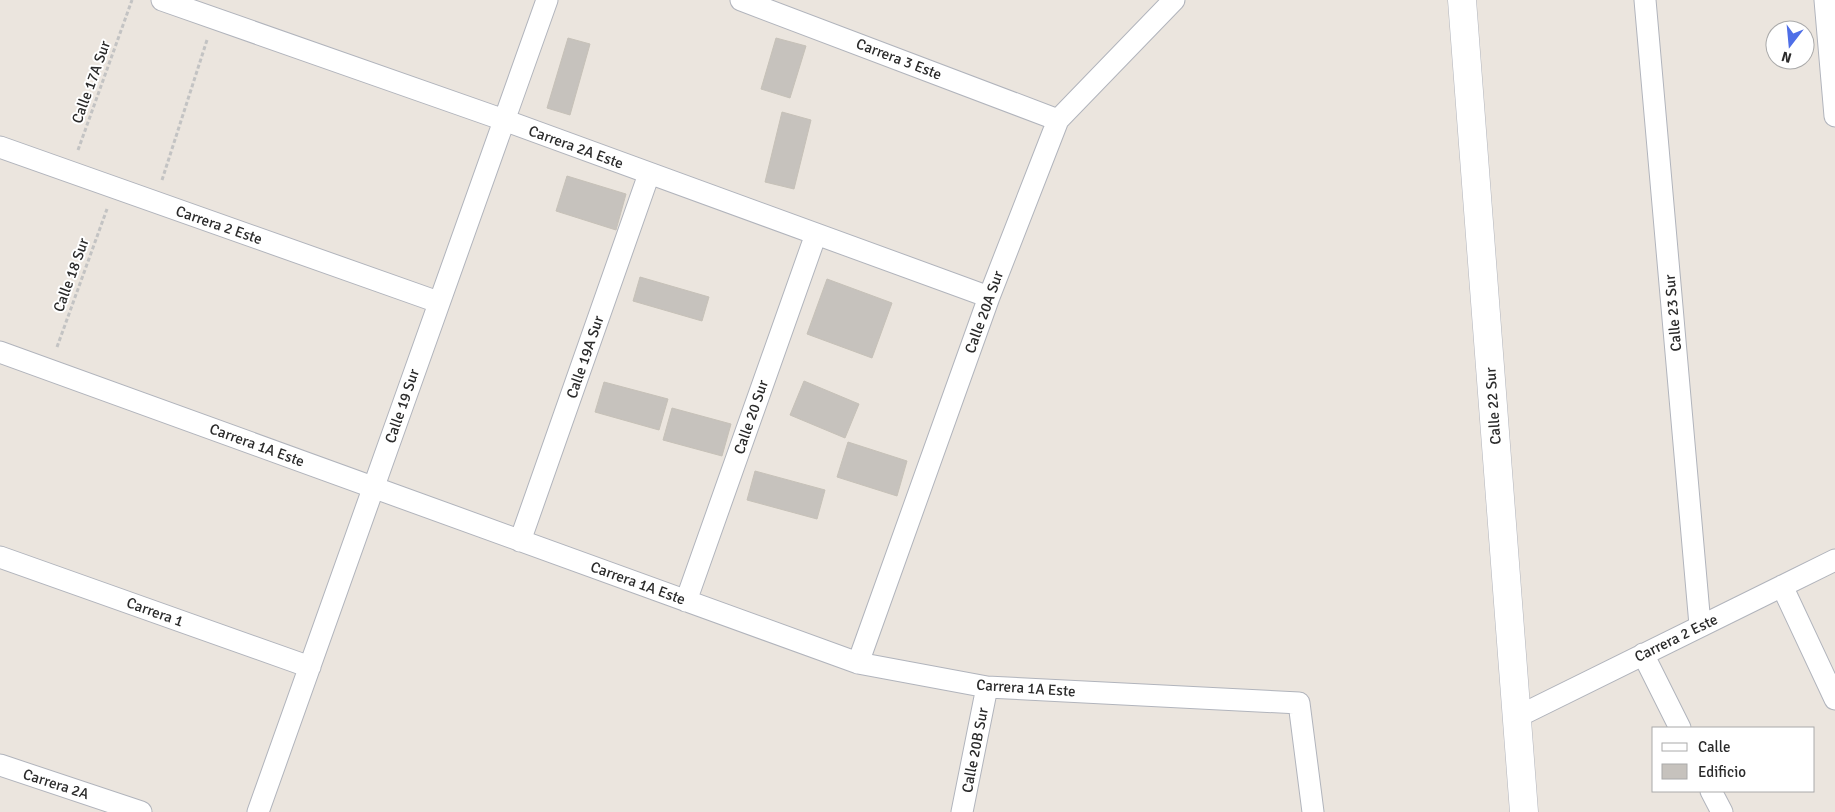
<svg xmlns="http://www.w3.org/2000/svg" width="1835" height="812" font-family="Signika,sans-serif">
	<rect width="100%" height="100%" fill="#ebe5de"/>
	<path fill="#c6c2bd" stroke="#c6c1b8" d="M568,38L590,44L570,115L547,108Z
		M776,38L806,46L790,98L761,89Z
		M782,112L811,120L794,189L765,182Z
		M567,176L626,194L616,230L556,211Z
		M640,277L709,297L702,321L633,301Z
		M827,279L892,303L872,358L807,334Z
		M804,381L859,404L845,438L790,415Z
		M604,382L668,399L659,430L595,412Z
		M672,408L731,424L722,456L663,440Z
		M848,442L907,461L897,496L837,477Z
		M755,471L825,490L817,519L747,500Z"/>
	<g fill="none" stroke-linecap="round" stroke-linejoin="round">
		<g stroke="#b1b4bc" stroke-width="23">
			<path id="minor" d="M162,0L504,120L989,297
				M741,0L1058,120
				M1645,0L1700,625
				M1825,0L1835,116
				M0,147L438,302
				M0,352L858,663L987,687L1299,703L1313,812
				M520,541L649,174
				M0,557L310,667
				M1782,586L1835,699
				M686,601L816,234
				M1643,654L1680,728
				M858,663L989,297L1058,120L1174,0
				M1517,717L1835,560
				M0,765L141,812
				M1711,791L1722,812
				M258,812C355,541 450,271 547,0
				M962,812L987,687"/>
		</g>
		<g stroke="#b1b4bc" stroke-width="29">
			<path id="secondary" d="M1462,0L1524,812"/>
		</g>
		<path stroke="#c3c3c3" stroke-width="3" stroke-dasharray="4 2.5" stroke-linecap="butt" d="M78,150L132,0
			M162,180L207,40
			M57,347L107,209"/>
		<use href="#minor" stroke="#fff" stroke-width="21"/>
		<use href="#secondary" stroke="#fff" stroke-width="28"/>
	</g>
	<g text-anchor="middle" stroke-width="4" stroke-linejoin="round" paint-order="stroke">
		<g font-size="15" fill="#2a2a2a" stroke="#fff">
			<text transform="translate(899 59) rotate(21)" y="5">Carrera 3 Este</text>
			<text transform="translate(91 82) rotate(-70)" y="5">Calle 17A Sur</text>
			<text transform="translate(576 147) rotate(20)" y="5">Carrera 2A Este</text>
			<text transform="translate(219 225) rotate(19)" y="5">Carrera 2 Este</text>
			<text transform="translate(71 275) rotate(-70)" y="5">Calle 18 Sur</text>
			<text transform="translate(984 312) rotate(-70)" y="5">Calle 20A Sur</text>
			<text transform="translate(1673 313) rotate(-95)" y="5">Calle 23 Sur</text>
			<text transform="translate(585 357) rotate(-71)" y="5">Calle 19A Sur</text>
			<text transform="translate(402 406) rotate(-71)" y="5">Calle 19 Sur</text>
			<text transform="translate(1493 406) rotate(-94)" y="5">Calle 22 Sur</text>
			<text transform="translate(751 417) rotate(-71)" y="5">Calle 20 Sur</text>
			<text transform="translate(257 445) rotate(20)" y="5">Carrera 1A Este</text>
			<text transform="translate(638 583) rotate(20)" y="5">Carrera 1A Este</text>
			<text transform="translate(155 612) rotate(20)" y="5">Carrera 1</text>
			<text transform="translate(1676 638) rotate(-26)" y="5">Carrera 2 Este</text>
			<text transform="translate(1026 688) rotate(4)" y="5">Carrera 1A Este</text>
			<text transform="translate(975 750) rotate(-79)" y="5">Calle 20B Sur</text>
			<text transform="translate(56 784) rotate(18)" y="5">Carrera 2A</text>
		</g>
	</g>
	<rect x="1652" y="727" width="162" height="65" fill="#ffffff" stroke="#aaaaaa"/>
	<rect x="1662" y="743" width="25" height="8" fill="#ffffff" stroke="#aaaaaa"/>
	<text x="1698" y="752" font-size="15" fill="#2a2a2a">Calle</text>
	<rect x="1662" y="764" width="25" height="15" fill="#c6c2bd" stroke="#aaaaaa"/>
	<text x="1698" y="777" font-size="15" fill="#2a2a2a">Edificio</text>
	<g transform="translate(1790 45) rotate(196)"><circle r="24" fill="#ffffff" stroke="#aaaaaa"/>
	<path d="M0-4L9 19L0 12L-9 19Z" fill="#4e6ee7"/>
	<text y="-8" font-size="14" font-weight="bold" text-anchor="middle" fill="#2a2a2a">N</text>
	</g>
</svg>
